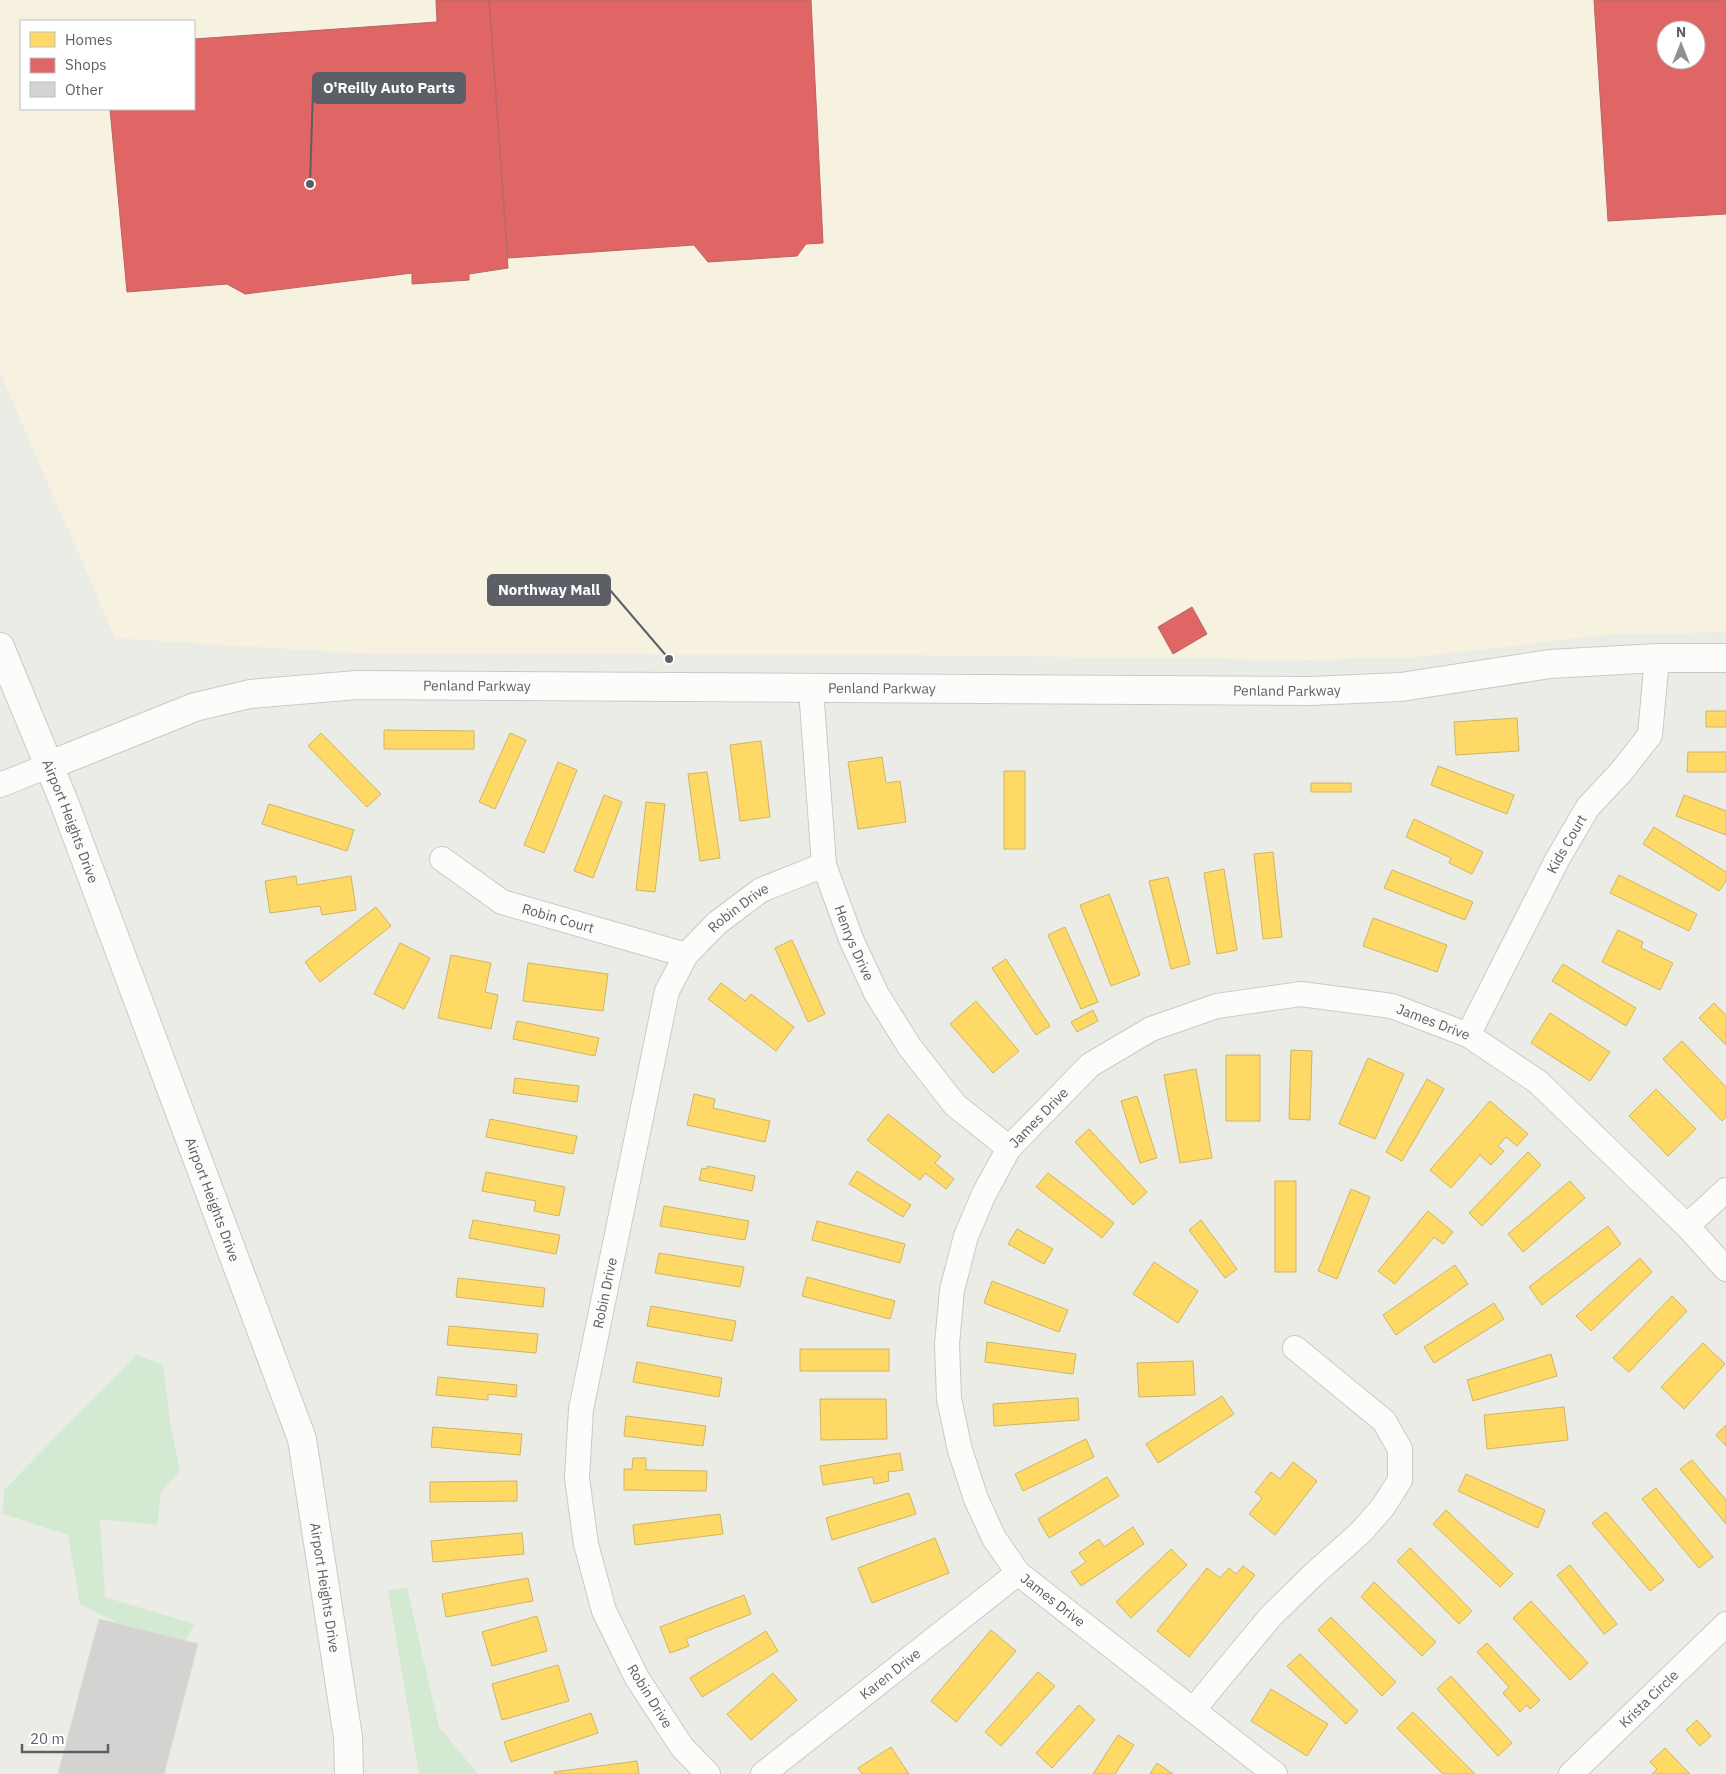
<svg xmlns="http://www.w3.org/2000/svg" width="1726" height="1774" font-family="'IBM Plex Sans',sans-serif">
	<rect width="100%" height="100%" fill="#ecece7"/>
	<path fill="#f6f2df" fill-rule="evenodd" d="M0,0H1726V632L1604,635L1417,657L1309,660L917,655L353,653L115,638L0,372ZM21,21H194V109H21ZM1666,30H1696V60H1666Z"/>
	<path fill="#d3e9d2" d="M136,1355L163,1365L171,1428L180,1472L161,1491L157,1525L100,1519L105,1597L194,1624L186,1641L117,1623L80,1604L68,1535L3,1514L4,1490Z
		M407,1588L439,1727L478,1774H419L388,1590Z"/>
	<path fill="#ffd966" stroke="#ceb466" d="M1706,711H1726V727H1706Z
		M1517,718L1519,751L1456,755L1454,722Z
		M384,730L474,731V749H384Z
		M321,733L381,794L367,807L308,746Z
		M510,733L526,740L495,809L479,802Z
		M761,741L770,817L740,821L730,745Z
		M1688,752H1726V772H1687Z
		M882,757L886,783L900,781L906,822L858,829L848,762Z
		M558,762L577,770L544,853L524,845Z
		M1438,766L1514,795L1507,814L1431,785Z
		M1004,771H1025V849H1004Z
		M707,772L720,858L700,861L688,774Z
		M1311,783H1351V792H1311Z
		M604,795L622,802L593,878L574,871Z
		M1684,795L1726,811V835L1676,816Z
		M646,802L665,804L655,892L636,890Z
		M269,804L354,830L347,851L262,824Z
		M1414,819L1483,852L1472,874L1449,863L1451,858L1406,837Z
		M1654,827L1726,872V881L1719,891L1643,844Z
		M1273,852L1282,937L1263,939L1254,854Z
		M1224,869L1237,950L1217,954L1204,873Z
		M1392,870L1473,902L1465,920L1384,888Z
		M1619,875L1697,914L1689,931L1610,893Z
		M296,876L297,885L351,876L356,910L322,915L320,906L270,913L265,881Z
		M1168,877L1190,964L1171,969L1149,881Z
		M1109,894L1140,975L1111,986L1080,905Z
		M376,907L391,926L320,982L305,962Z
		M1373,918L1447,945L1437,972L1363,946Z
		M1065,927L1098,1002L1081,1009L1048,935Z
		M1618,930L1643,942L1641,948L1673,963L1660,990L1602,962Z
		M792,940L825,1014L808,1022L775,948Z
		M400,943L430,958L404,1009L374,994Z
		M451,955L491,963L485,992L498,995L491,1029L438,1018Z
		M1006,959L1050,1026L1036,1035L992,968Z
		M528,963L608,974L603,1011L523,1001Z
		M1563,964L1636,1008L1626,1026L1552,981Z
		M721,983L745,1001L751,994L794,1027L776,1051L708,999Z
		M976,1001L1019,1051L993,1073L950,1024Z
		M1714,1003L1726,1015V1045L1699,1018Z
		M1093,1010L1098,1021L1077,1032L1071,1022Z
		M1550,1013L1610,1052L1590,1081L1531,1043Z
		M517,1021L599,1038L595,1056L513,1039Z
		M1682,1041L1726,1087V1117L1722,1121L1663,1059Z
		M1291,1050L1312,1051L1310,1120L1289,1119Z
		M1226,1055H1260V1121H1226Z
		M1368,1058L1404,1074L1375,1139L1339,1124Z
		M1196,1069L1212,1158L1180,1163L1164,1075Z
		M515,1078L579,1086L577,1102L513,1093Z
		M1427,1079L1444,1089L1402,1161L1386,1152Z
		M1656,1089L1696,1129L1668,1156L1629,1116Z
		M694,1094L715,1099L713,1108L770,1121L765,1142L687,1125Z
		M1137,1096L1157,1158L1140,1163L1121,1101Z
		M1490,1101L1528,1134L1517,1146L1506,1137L1498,1146L1504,1151L1491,1165L1480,1155L1451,1188L1430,1170Z
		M888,1114L941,1156L935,1163L954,1179L946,1189L925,1173L920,1180L867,1140Z
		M490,1119L577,1136L573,1154L486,1137Z
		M1089,1129L1147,1192L1133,1205L1075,1142Z
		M1528,1152L1541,1165L1482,1226L1469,1213Z
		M707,1166L755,1176L752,1191L699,1180L702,1168L707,1169Z
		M857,1171L911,1205L903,1217L849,1184Z
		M486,1172L565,1187L559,1216L534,1211L536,1201L482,1191Z
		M1048,1173L1114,1223L1102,1238L1036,1187Z
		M1275,1181H1296V1272H1275Z
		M1570,1181L1585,1198L1523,1252L1508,1234Z
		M1351,1189L1370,1197L1337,1279L1318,1271Z
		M664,1206L749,1221L745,1240L660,1226Z
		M1428,1211L1453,1232L1443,1244L1434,1237L1395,1284L1378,1271Z
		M473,1220L560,1235L556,1254L469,1238Z
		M1201,1220L1237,1269L1225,1278L1189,1230Z
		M817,1221L905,1244L900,1263L812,1240Z
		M1608,1226L1621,1244L1542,1305L1529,1287Z
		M1017,1229L1053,1249L1044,1264L1008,1244Z
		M659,1253L744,1267L740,1287L655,1273Z
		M1640,1258L1652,1272L1591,1331L1576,1316Z
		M1154,1262L1198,1291L1178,1323L1133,1294Z
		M1455,1265L1468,1284L1396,1335L1383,1315Z
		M807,1277L895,1301L890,1319L802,1296Z
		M458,1278L545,1288L543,1307L456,1297Z
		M992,1281L1068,1310L1059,1332L984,1303Z
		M1672,1296L1687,1311L1629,1372L1613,1358Z
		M1494,1303L1504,1319L1434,1363L1424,1347Z
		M651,1306L736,1321L732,1341L647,1326Z
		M449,1326L538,1334L536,1353L447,1345Z
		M987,1342L1076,1354L1073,1374L985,1362Z
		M1703,1343L1725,1364L1684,1409L1661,1387Z
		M800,1349H889V1371H800Z
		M1551,1354L1557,1376L1473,1401L1467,1380Z
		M1193,1361L1195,1395L1139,1397L1137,1363Z
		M637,1362L722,1378L719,1397L633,1382Z
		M438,1377L517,1385L516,1397L488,1394V1400L436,1395Z
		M1222,1396L1234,1414L1158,1463L1146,1444Z
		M1078,1398L1079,1420L994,1426L993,1404Z
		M820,1399H886L887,1439L821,1440Z
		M1564,1407L1568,1440L1487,1449L1484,1415Z
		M626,1416L706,1426L703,1446L624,1436Z
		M1726,1425V1446L1716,1435Z
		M433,1427L522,1434L520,1455L431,1447Z
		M1086,1439L1094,1457L1023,1491L1015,1474Z
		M900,1453L903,1470L888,1472L889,1481L874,1484L873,1477L823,1485L820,1466Z
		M633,1458H646V1470L707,1471L706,1491L624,1490V1469H632Z
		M1692,1460L1726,1500V1524L1680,1469Z
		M1293,1462L1317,1481L1275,1535L1249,1514L1262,1498L1255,1492L1271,1472L1280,1479Z
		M1466,1474L1545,1510L1538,1528L1458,1491Z
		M1107,1477L1119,1496L1049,1538L1038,1519Z
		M517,1481V1501L430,1502V1482Z
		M1656,1488L1713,1557L1699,1568L1642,1499Z
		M909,1493L916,1514L832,1540L826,1518Z
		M1446,1510L1513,1574L1500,1587L1433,1524Z
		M1606,1512L1664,1580L1650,1591L1592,1523Z
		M720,1514L723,1534L635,1545L633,1525Z
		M1133,1527L1144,1544L1081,1586L1071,1572L1086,1562L1079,1553L1099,1539L1104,1547Z
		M522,1533L524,1554L433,1562L431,1541Z
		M935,1538L949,1573L872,1603L858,1568Z
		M1410,1548L1472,1611L1459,1624L1397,1561Z
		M1171,1549L1187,1565L1131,1618L1116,1602Z
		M1570,1565L1617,1624L1604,1634L1557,1575Z
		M1243,1566L1255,1575L1189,1657L1157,1631L1207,1568L1220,1578L1229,1568L1236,1574Z
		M528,1578L533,1601L446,1617L442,1594Z
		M1374,1582L1436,1642L1422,1656L1361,1597Z
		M744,1595L751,1614L686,1639L689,1646L670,1653L660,1627Z
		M1531,1601L1588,1663L1570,1680L1513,1618Z
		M537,1616L547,1651L492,1666L482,1632Z
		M1331,1617L1396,1682L1382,1696L1318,1630Z
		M991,1630L1016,1651L956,1722L931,1701Z
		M766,1631L778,1651L702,1697L690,1678Z
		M1487,1643L1540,1700L1530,1709L1527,1705L1520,1712L1503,1693L1509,1687L1477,1652Z
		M1300,1654L1358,1711L1346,1724L1287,1666Z
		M558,1665L569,1701L502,1720L492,1684Z
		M1038,1672L1055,1686L1001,1746L985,1732Z
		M773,1673L797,1700L751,1740L727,1714Z
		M1451,1676L1512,1743L1498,1756L1437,1689Z
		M1271,1689L1328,1724L1307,1756L1251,1721Z
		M1079,1705L1095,1720L1052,1768L1036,1753Z
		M1413,1712L1475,1774H1443L1397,1728Z
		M591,1713L598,1733L511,1762L504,1742Z
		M1697,1720L1711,1736L1700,1746L1686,1730Z
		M1118,1735L1134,1745L1115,1774H1093Z
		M891,1747L909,1774H862L858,1768Z
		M1665,1748L1690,1774H1652L1657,1769L1650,1762Z
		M637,1761L639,1774H555L554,1772Z
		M1157,1763L1173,1774H1150Z"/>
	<path fill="#e06666" stroke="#b86466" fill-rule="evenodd" d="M436,0H489L508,268L469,274V280L412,284V273L245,294L227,284L127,292L110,109H194V39L437,22Z
		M489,0H811L823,243L806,244L797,256L708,262L694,245L508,258Z
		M1594,0H1726V214L1608,221ZM1666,30H1696V60H1666Z
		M1192,607L1207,634L1173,654L1158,627Z"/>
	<path fill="#d4d3d1" stroke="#dcdad6" d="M99,1619L198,1644L164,1774H58Z"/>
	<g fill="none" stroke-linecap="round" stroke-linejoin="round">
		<g stroke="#c9c9c9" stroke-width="26">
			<g id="minor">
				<path id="s1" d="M811,689L824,865L851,939L876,993L909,1046L955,1105L1009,1148"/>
				<path d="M0,785L50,765"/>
				<path id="s2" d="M442,859L502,902L686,955"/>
				<path id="s3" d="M1468,1035L1557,860L1588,807L1621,772L1650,735L1657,658"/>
				<path d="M1687,1226L1726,1190"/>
				<path d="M1193,1710L1271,1616L1313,1575L1361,1532L1383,1507L1400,1480V1449L1384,1421L1295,1348"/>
				<path id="s4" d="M708,1774L682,1747L637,1678L604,1611L586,1544L577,1478L581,1409L667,991L686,955L717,923L761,890L824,865"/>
				<path id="s5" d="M763,1774L1018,1573"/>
				<path id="s6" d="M1275,1774L1018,1573L994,1538L976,1499L960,1450L949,1399L947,1344L952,1290L966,1236L984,1194L1009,1148L1090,1065L1151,1029L1217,1006L1301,994L1392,1006L1468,1035L1538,1082L1687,1226L1726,1269"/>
				<path id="s7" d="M1571,1774L1726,1624"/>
			</g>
		</g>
		<g stroke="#c9c9c9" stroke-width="30">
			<g id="tertiary">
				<path id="s8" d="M0,647L64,802L302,1439L348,1737L349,1774"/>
				<path id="s9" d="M50,765L195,707L250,694L357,685L1311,691L1401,687L1550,664L1657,658H1726"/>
			</g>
		</g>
		<use href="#minor" stroke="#fcfcfb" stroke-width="24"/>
		<use href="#tertiary" stroke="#fcfcfb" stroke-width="28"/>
	</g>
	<g text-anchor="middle" stroke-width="5" stroke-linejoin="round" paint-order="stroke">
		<g font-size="14" fill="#5c5f65" stroke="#fff">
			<text dy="5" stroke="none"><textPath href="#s9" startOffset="440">Penland Parkway</textPath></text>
			<text dy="5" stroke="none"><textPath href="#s9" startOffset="845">Penland Parkway</textPath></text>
			<text dy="5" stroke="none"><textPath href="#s9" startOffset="1250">Penland Parkway</textPath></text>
			<text dy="5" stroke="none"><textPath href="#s8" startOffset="188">Airport Heights Drive</textPath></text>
			<text dy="5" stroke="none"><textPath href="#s3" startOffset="215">Kids Court</textPath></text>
			<text dy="5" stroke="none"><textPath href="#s4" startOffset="938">Robin Drive</textPath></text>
			<text dy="5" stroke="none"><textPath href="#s2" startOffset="132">Robin Court</textPath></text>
			<text dy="5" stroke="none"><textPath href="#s1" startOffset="260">Henrys Drive</textPath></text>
			<text dy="5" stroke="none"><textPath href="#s6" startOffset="1256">James Drive</textPath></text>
			<text dy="5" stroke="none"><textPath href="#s6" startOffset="821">James Drive</textPath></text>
			<text dy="5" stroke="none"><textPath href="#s8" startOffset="592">Airport Heights Drive</textPath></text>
			<text dy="5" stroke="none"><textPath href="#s4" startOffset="518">Robin Drive</textPath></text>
			<text dy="5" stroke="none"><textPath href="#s8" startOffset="998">Airport Heights Drive</textPath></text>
			<text transform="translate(1053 1600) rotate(38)" y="5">James Drive</text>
			<text dy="5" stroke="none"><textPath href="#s5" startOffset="162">Karen Drive</textPath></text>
			<text transform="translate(650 1696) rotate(58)" y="5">Robin Drive</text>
			<text dy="5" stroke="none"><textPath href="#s7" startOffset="108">Krista Circle</textPath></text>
		</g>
	</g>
	<path fill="none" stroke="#5c5f65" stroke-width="2" d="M310 184L313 88M669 659L610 590"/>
	<g fill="#5c5f65" stroke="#fff" stroke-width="2">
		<circle cx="310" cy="184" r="5"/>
		<circle cx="669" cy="659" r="5"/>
	</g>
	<g fill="#5c5f65" stroke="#5c5f65" stroke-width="2">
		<rect x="313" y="73" width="152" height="30" rx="5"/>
		<rect x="488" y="575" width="122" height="30" rx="5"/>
	</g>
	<g font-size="15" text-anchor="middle" font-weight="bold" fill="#fff">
		<text x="389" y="93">O'Reilly Auto Parts</text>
		<text x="549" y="595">Northway Mall</text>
	</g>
	<rect x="20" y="20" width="175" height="90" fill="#ffffff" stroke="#bebfc1"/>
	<rect x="30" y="32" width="25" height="15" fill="#ffd966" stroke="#bebfc1"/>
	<text x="65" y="45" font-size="15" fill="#5c5f65">Homes</text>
	<rect x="30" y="58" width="25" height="15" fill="#e06666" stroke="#bebfc1"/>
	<text x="65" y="70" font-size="15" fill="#5c5f65">Shops</text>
	<rect x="30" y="82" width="25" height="15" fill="#d4d3d1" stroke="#bebfc1"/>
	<text x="65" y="95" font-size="15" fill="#5c5f65">Other</text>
	<g transform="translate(1681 45)"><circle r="24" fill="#ffffff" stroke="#bebfc1"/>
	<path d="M0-4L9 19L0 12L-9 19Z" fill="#8e9092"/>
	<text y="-8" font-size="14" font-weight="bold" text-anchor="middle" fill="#5c5f65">N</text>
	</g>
	<path d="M22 1744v8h86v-8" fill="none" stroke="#5c5f65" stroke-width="2.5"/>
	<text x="30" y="1744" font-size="15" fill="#5c5f65" stroke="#ffffff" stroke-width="4" paint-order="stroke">20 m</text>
</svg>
